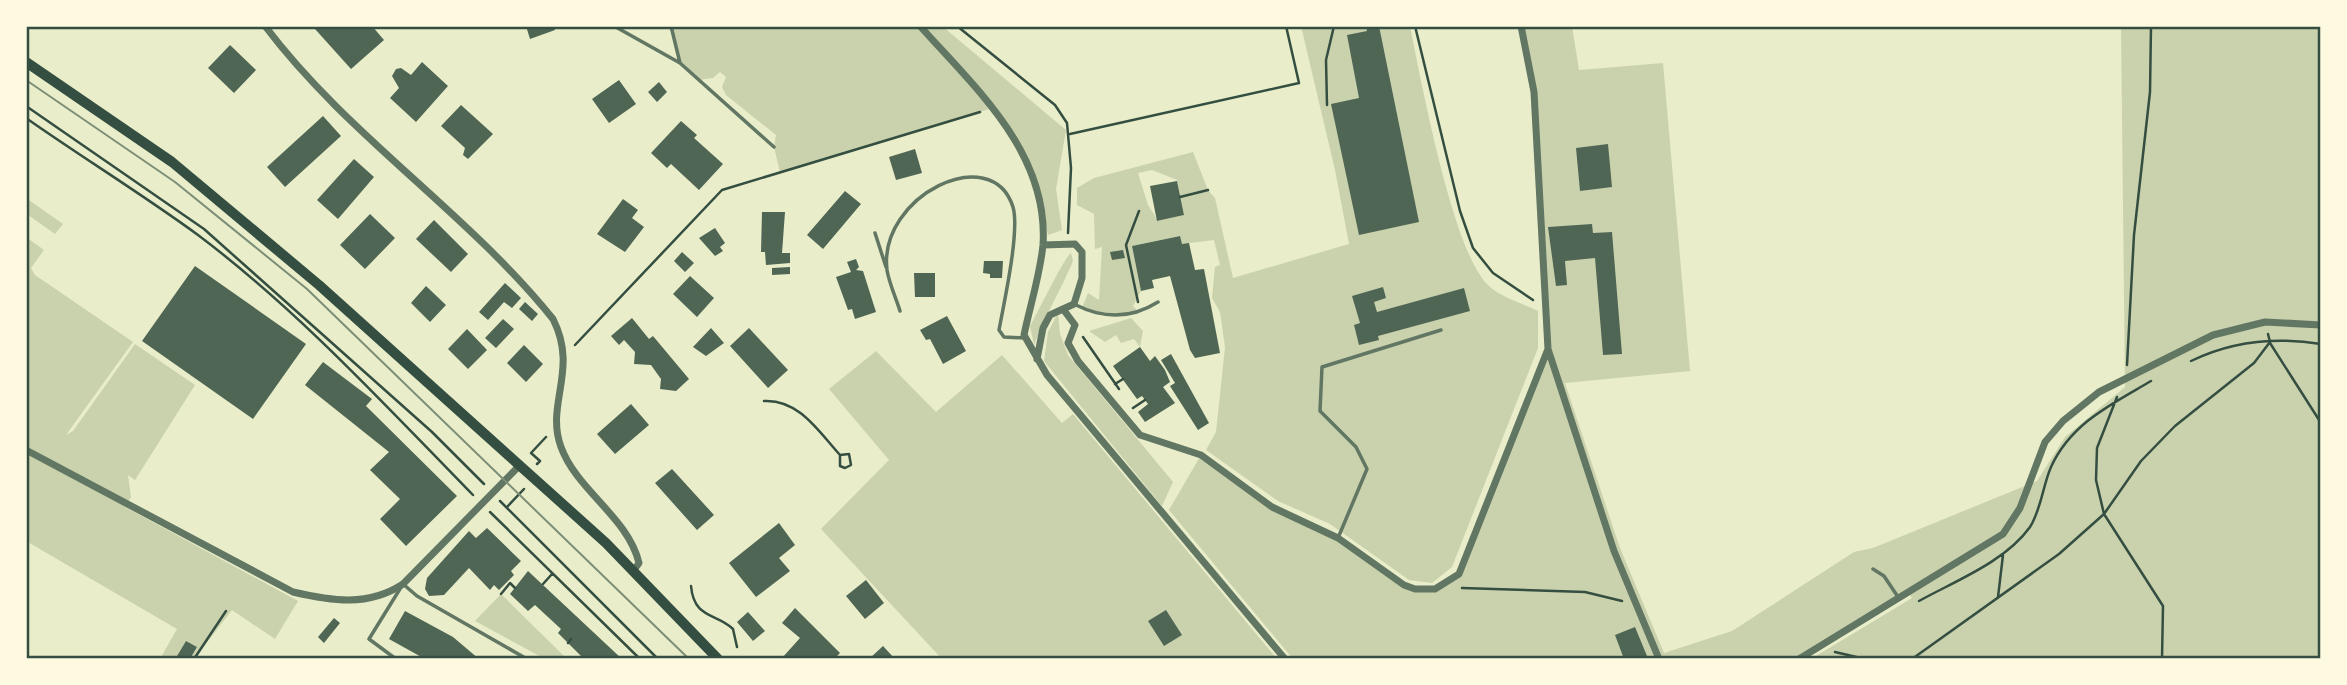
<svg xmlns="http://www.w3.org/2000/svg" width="2347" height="685" font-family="'Roboto Condensed',sans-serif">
	<rect width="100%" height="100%" fill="#e9edc9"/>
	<path fill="#cad2ad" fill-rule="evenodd" d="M671,26H942L1066,130L1056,189L1062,230L1048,235L1031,174L993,108L780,172L774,147L776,135L726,95L722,87L726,77L720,72L713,78L698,80L680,63Z
		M1301,26H1410C1421,81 1452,246 1486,283C1497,296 1522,303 1538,311V348L1452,567L1432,583L1409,580L1330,524L1278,501L1206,450L1216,432L1225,347L1220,312L1212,298L1215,267L1220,265L1214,240L1182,244L1179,236L1132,246L1141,291L1133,306L1140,313L1097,315L1082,308L1088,293L1099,300L1102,247L1095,249L1094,214L1077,205V188L1094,178L1193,152L1208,190L1215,198L1233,278L1349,244L1335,170ZM1152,170L1177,180L1184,215L1158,221L1148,205L1138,173Z
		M1521,26H1572L1579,70L1663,63L1690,371L1565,383L1620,548L1664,653L1732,631L1854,552L1873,548L2037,481L2065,437L2125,387L2121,26H2321V659H1811L1912,598L1907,591L1799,659H1293L1169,510L1201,455L1272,507L1338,538L1404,585L1425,591L1459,574L1548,349L1534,92Z
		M26,198L63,224L55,234L28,215L26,217Z
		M26,237L44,250L31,268L35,275L133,342L66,435L73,431L135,344L195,385L135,480L128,475L131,497L125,507L298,601L275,639L232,610L194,659H190L197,647L186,641L177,656L181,659H160L177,629L26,541Z
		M1071,253L1073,261C1061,290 1045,315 1034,345L1030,326C1037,314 1065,256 1071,253Z
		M1058,313L1060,334L1068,355L1173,482L1162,506L1044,361L1048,332Z
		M1131,318L1143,331L1140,347L1134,339L1121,343L1116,335L1105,342L1089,331Z
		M876,351L936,412L1002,355L1062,423L1073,414L1277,659H942L821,529L889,460L829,389Z
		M501,594L567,659H545L475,621Z"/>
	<path fill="#4f6655" d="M319,26H372L384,40L351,69L315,29Z
		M526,26H554L555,30L530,39Z
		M1366,26H1379L1419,222L1359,235L1331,104L1359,98L1347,35L1367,31Z
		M230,45L256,70L234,93L208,68Z
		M422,62L448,86L416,122L390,98L399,88L392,76L396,69L401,68L411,75Z
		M619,80L636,104L609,123L592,99Z
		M659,82L667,92L657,102L648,92Z
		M461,105L493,134L468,159L463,155L465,148L441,126Z
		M323,116L341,136L285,187L267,167Z
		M681,121L697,135L694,138L723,164L699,190L671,164L667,168L651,153Z
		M1608,144L1612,187L1580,191L1576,148Z
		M915,149L922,173L896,180L889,157Z
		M354,159L374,177L338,219L317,200Z
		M1177,181L1184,215L1157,221L1150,186Z
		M845,191L861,204L823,249L807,235Z
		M623,199L638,210L632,218L644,227L625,252L597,234Z
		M762,212H785L782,253H790V263L766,265L765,252H761Z
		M370,214L395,238L365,269L340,245Z
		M434,220L468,254L451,272L416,239Z
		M1592,224L1593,233L1612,232L1622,354L1603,355L1595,258L1565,261L1567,285L1556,286L1548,227Z
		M715,228L725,243L720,247L723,251L715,256L699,238Z
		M1180,236L1182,244L1189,243L1195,270L1204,269L1220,353L1195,358L1190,350L1170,276L1152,280L1154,288L1141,291L1132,246Z
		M1123,250L1125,258L1112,260L1110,252Z
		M682,252L694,263L685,272L674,261Z
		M856,259L859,267L856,270L863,271L876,312L855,319L852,309L848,310L836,277L851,272L847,262Z
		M984,261H1003L1002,278H990V274L983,273Z
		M195,266L306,344L253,419L142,341Z
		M790,267V274L772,275V268Z
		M914,273H935V297H915Z
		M690,276L714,298L697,317L673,294Z
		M505,283L521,298L512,308L504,302L488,320L479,312Z
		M426,286L446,305L430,322L411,303Z
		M1383,287L1386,298L1374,302L1377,312L1464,288L1470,311L1378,336L1379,340L1359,345L1354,325L1360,323L1352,296Z
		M525,302L538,314L532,321L519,309Z
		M947,316L966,351L943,364L930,339L926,340L920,330Z
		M632,318L649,339L653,336L689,379L676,391L660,389L661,379L651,365L634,364L635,352L624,340L619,345L611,336Z
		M503,319L514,329L496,348L485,338Z
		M711,328L724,343L706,356L693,347Z
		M749,328L788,370L768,388L730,346Z
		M467,329L487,350L468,369L448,349Z
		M524,345L543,364L526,382L507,363Z
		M1140,347L1150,361L1155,356L1165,370L1170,382L1163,387L1175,403L1145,422L1138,412L1148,404L1142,396L1137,399L1113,366Z
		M1171,354L1209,423L1198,430L1170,386L1175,383L1161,360Z
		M323,362L372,399L366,406L457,496L406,546L380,519L400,499L370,470L389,452L305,385Z
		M631,404L649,425L615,454L597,434Z
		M672,469L714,515L697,530L655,483Z
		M779,523L795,545L779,558L790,571L756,597L729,563Z
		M487,528L521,561L511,571L514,575L499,590L494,585L490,590L469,568L444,595L429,596L425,589L427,578L469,531L476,538Z
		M528,571L622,659H584L558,633L561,629L535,605L528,611L510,594Z
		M866,580L884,603L865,619L846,596Z
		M795,608L840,653L834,659L782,658L800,638L782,623Z
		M1166,610L1182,635L1164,646L1148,621Z
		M405,611L453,637L479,659H425L389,639Z
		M748,612L765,631L753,641L737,622Z
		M334,618L340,623L324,643L318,637Z
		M1635,627L1647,656L1624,659L1615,635Z
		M186,641L197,647L190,659H181L177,656Z
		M883,646L895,659H869Z"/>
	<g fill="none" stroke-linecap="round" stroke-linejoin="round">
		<path stroke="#344e41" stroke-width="2.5" d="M957,26L1055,105L1067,123L1071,168L1068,233
			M1415,26L1460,211L1473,248L1493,273L1533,300
			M1327,105L1326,60L1334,26
			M26,106L204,229L432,432L484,484
			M26,118C83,158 142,194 198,235C299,311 385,405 473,495
			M1070,134L1299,83L1286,26
			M1180,197L1208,190
			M1138,302L1126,245L1139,211
			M1083,337L1119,389
			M2270,343L2321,423
			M575,345L722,190L980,112
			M2191,361C2232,341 2277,337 2321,344
			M2127,365L2134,235L2150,92L2151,26
			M1115,384L1123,379
			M2117,397L2097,448L2096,480L2104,514L2163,606L2162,659
			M764,401C799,399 819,432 840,455V466L845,468L851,465L849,454L840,455
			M1133,408L1145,400
			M537,464L540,461L531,453L546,437
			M500,501L658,659
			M507,507L524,489
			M490,512L640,659
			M543,584L552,574
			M691,586C694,619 716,613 733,629L737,647
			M1462,588L1585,592L1622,601
			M501,594L510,583L515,588
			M1998,597L2003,555
			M1919,601C1955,581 2005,562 2030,527C2041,510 2043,485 2051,467C2071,423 2112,404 2151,381
			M568,643L571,639
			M1835,652L1865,659
			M194,659L226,611
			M1912,659L2059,554L2104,514L2141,461L2175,426L2254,363L2270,342L2268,334"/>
		<path stroke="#617663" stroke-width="3.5" d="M614,26L680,63
			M671,26L680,63L774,147
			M875,233L886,267
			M1076,305C1104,319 1131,319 1158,302
			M900,311C896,298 889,283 887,270C878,196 992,140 1013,207C1020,231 1004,303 999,330L1004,337L1024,338
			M1338,538L1367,469L1356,447L1320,411L1322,367L1441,330
			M1873,569L1884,576L1898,597
			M396,659L369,639L403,584L417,596L527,659"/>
		<path stroke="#617663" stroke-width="7" d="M265,26C348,136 467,212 553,319C579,370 545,404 561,447C577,491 628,517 639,563L634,570
			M920,26C976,89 1049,153 1043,245C1040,275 1030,306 1024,335L1047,375L1285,659
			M1521,26L1534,92L1548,349L1614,551L1659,659
			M1043,245L1075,244L1082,252V278L1074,304L1063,309L1075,325L1068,343L1078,361L1140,435L1201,455L1272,507L1338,538L1404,585L1415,589H1435L1459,574L1548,349
			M1037,359L1043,328L1050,315L1063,309
			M26,450L293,592C332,601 368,607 403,584L520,465
			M1799,659L2003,534L2020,508L2045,442L2063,421L2099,392L2213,335L2265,322L2321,325"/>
		<path stroke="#344e41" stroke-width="10" d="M26,62L172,162L319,285L606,543L718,659"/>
		<path stroke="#7c8e77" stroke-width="2" d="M26,80L175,182L307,289L689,659"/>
	</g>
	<rect width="2347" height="685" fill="none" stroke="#fefae0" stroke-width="56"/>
	<rect x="28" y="28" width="2291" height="629" fill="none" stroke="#344e41" stroke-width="2.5"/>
</svg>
